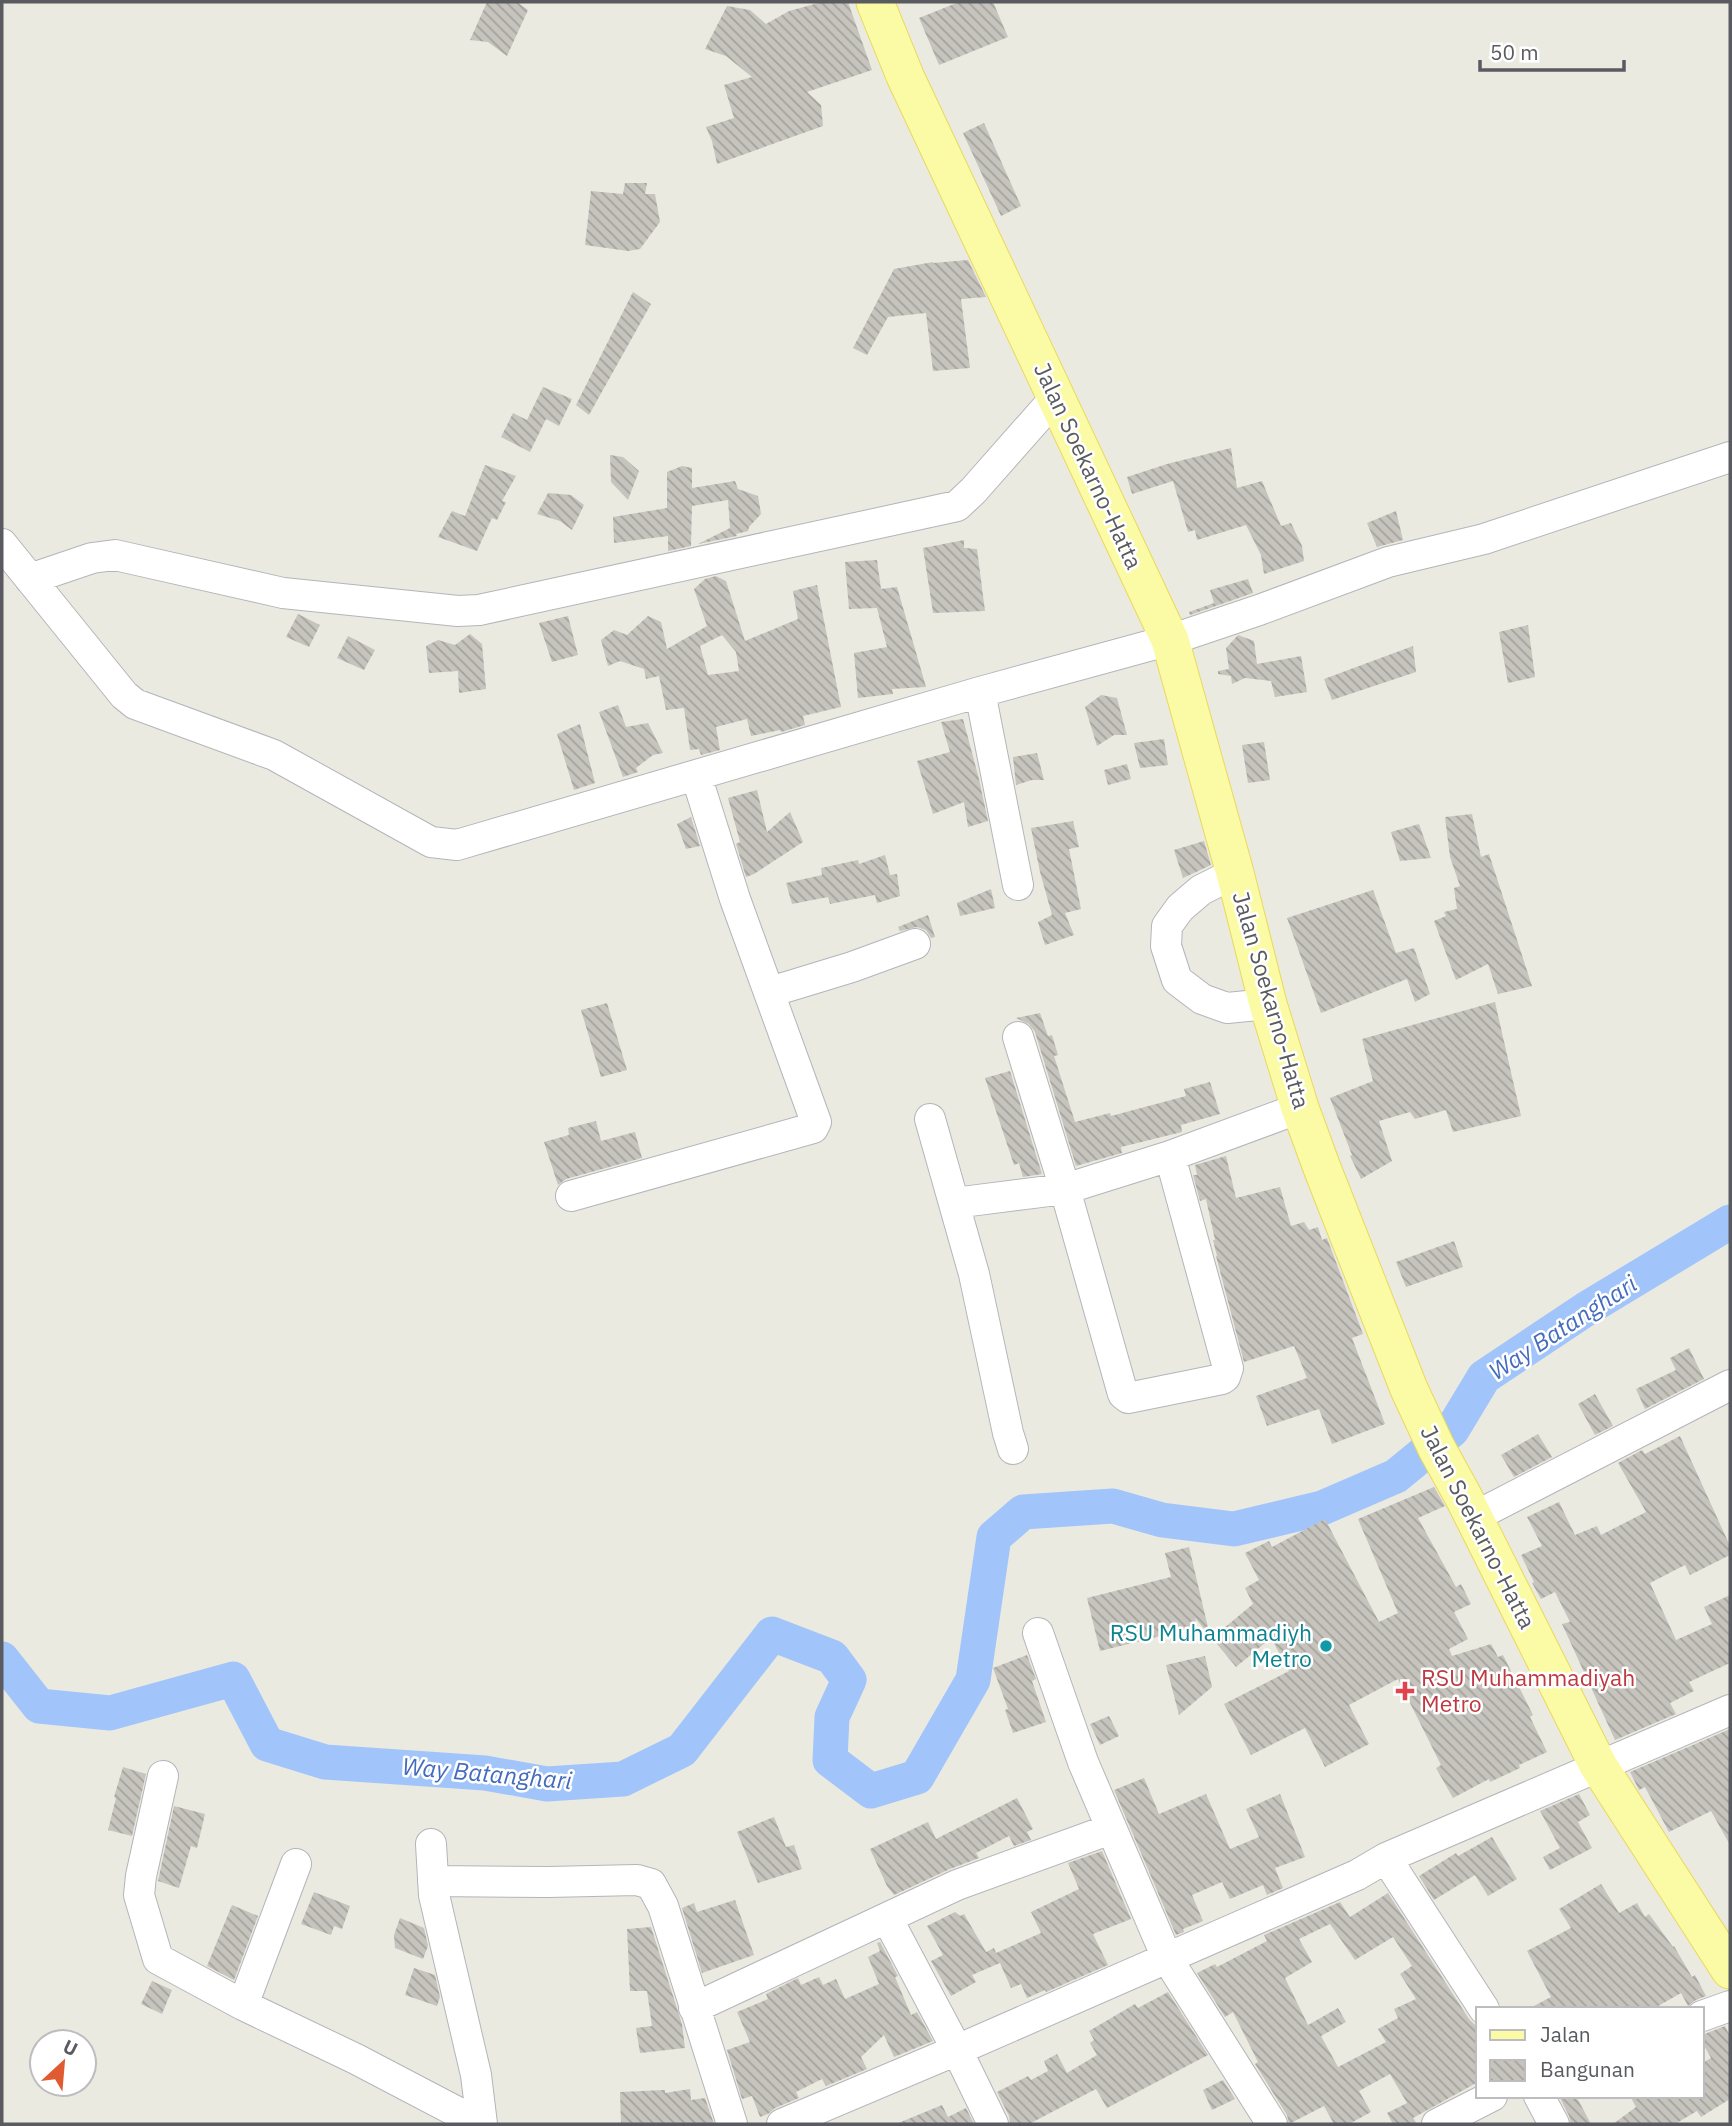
<svg xmlns="http://www.w3.org/2000/svg" width="1732" height="2126" font-family="'IBM Plex Sans',sans-serif">
	<defs>
		<pattern id="building-back-hatch" width="6" height="6" patternUnits="userSpaceOnUse" patternTransform="scale(1.75)"><rect width="6" height="6" fill="#c6c4bd"/><path d="M-1 5l2 2M0 0l6 6M5-1l2 2" fill="none" stroke="#a4a29d"/></pattern>
	</defs>
	<rect width="100%" height="100%" fill="#ebeae0"/>
	<g fill="none" stroke-linecap="round" stroke-linejoin="round">
		<path stroke="#a1c5fa" stroke-width="35" d="M2,1659L39,1706L110,1713L233,1679L267,1744L325,1762L485,1773L547,1784L623,1779L682,1750L772,1634L832,1657L849,1680L832,1717L830,1760L871,1791L917,1777L973,1680L994,1537L1023,1512L1113,1506L1162,1520L1234,1529L1322,1508L1396,1476L1452,1430L1484,1377L1586,1309L1730,1222"/>
	</g>
	<path fill="url(#building-back-hatch)" fill-rule="evenodd" d="M487,2H517L528,10L507,56L488,42L470,40Z
		M822,2H848L872,70L807,92L821,105L823,126L717,164L712,141L706,127L734,118L724,85L752,77L726,56L705,49L727,6L750,10L766,24L789,11Z
		M959,2H993L1008,37L939,65L919,18Z
		M984,123L1021,206L1001,216L963,133Z
		M625,183H647L645,194H655L660,222L640,249L628,251L585,245L591,191L623,194Z
		M968,260L986,297L961,299L970,368L933,371L926,313L888,317L867,355L853,348L894,269L933,262V263Z
		M633,292L651,304L589,415L576,405Z
		M543,387L572,399L559,426L546,419L530,452L501,437L513,413L527,420Z
		M1231,448L1237,488L1262,481L1281,526L1291,523L1302,546L1304,561L1264,574L1261,555L1246,525L1197,540L1195,530L1188,532L1173,481L1132,494L1127,477L1167,464Z
		M610,455L623,457L639,471L628,500L611,482Z
		M485,465L516,476L502,501L506,502L497,520L492,518L477,551L438,537L452,511L465,516Z
		M682,466L692,468V488L735,481L738,489L758,496L761,514L749,527L748,531L736,534L737,536L698,544L730,528L728,500L692,506L691,546L668,551V536L614,543L613,517L667,508V472Z
		M548,493L571,495L584,505L572,530L560,521L537,514Z
		M1396,511L1403,540L1377,547L1367,523Z
		M964,540V548L977,549L985,611L933,613L923,548Z
		M877,560L881,589L897,587L926,687L892,689L893,694L858,698L854,653L887,647L877,608L849,609L845,562Z
		M716,576L726,581L745,641L798,619L793,591L817,585L841,707L803,716L805,725L781,732L780,730L751,736L747,719L716,727L720,750L701,755L699,749L690,750L684,708L666,710L659,676L646,679L644,669L620,661L608,666L601,640L614,630L627,635L648,616L661,622L667,649L707,626L694,589L705,579ZM722,635L736,652L739,671L708,675L700,646Z
		M1248,579L1253,593L1190,615L1189,612L1214,603L1210,590Z
		M298,614L320,625L309,647L286,637Z
		M568,616L578,655L552,662L539,623Z
		M1528,625L1535,677L1508,683L1499,632Z
		M470,634L482,644L486,689L459,693L458,671L429,673L426,646L438,640L455,645Z
		M1238,635L1254,641L1257,664L1301,656L1307,692L1275,697L1271,681L1245,678L1232,684L1231,676L1218,674V671L1229,669L1226,648Z
		M348,636L375,650L364,670L337,658Z
		M1413,646L1416,672L1332,700L1324,679Z
		M1101,695L1117,698L1127,735H1114L1097,746L1085,707Z
		M618,705L626,727L648,723L663,753L653,755L636,768L638,772L623,777L599,712Z
		M963,719L979,779L988,821L968,827L964,802L933,814L917,761L950,752L941,722Z
		M580,724L595,783L574,790L557,734Z
		M1164,739L1168,765L1140,768L1134,743Z
		M1264,742L1270,780L1248,783L1242,745Z
		M1037,753L1044,780H1032L1016,785L1013,757Z
		M1127,764L1131,779L1108,785L1104,770Z
		M757,790L767,832L790,812L803,842L754,874L746,877L736,844L740,842L728,798Z
		M1472,814L1481,857L1489,854L1532,986L1498,994L1488,964L1456,980L1434,921L1446,916L1444,912L1457,909L1454,888L1460,886L1450,857L1445,817Z
		M691,817L700,846L686,849L677,824Z
		M1073,821L1079,847L1069,849L1081,909L1065,913L1074,935L1045,945L1038,922L1052,915L1040,872L1031,828Z
		M1419,824L1431,858L1400,861L1391,832Z
		M1204,841L1211,865L1183,878L1174,850Z
		M885,855L890,875L897,874L900,896L877,903L875,895L830,904L828,897L792,904L786,883L822,875L821,868L858,860L859,864Z
		M991,889L995,908L960,916L957,903Z
		M1373,890L1396,953L1414,948L1430,994L1415,1002L1407,979L1321,1013L1287,918Z
		M928,915L935,937L931,938L926,930L917,927L900,931L898,927Z
		M1495,1002L1521,1116L1453,1132L1446,1110L1415,1119L1410,1112L1379,1121L1392,1161L1361,1179L1350,1156L1352,1155L1330,1098L1373,1081L1362,1039Z
		M607,1003L627,1070L601,1077L581,1010Z
		M1040,1013L1048,1036L1052,1035L1058,1055L1054,1056L1075,1122L1110,1113L1111,1116L1186,1096L1184,1089L1210,1082L1220,1114L1181,1125L1182,1132L1121,1147L1122,1153L1076,1166L1035,1032L1029,1024L1016,1018Z
		M1010,1071L1042,1174L1023,1177L1019,1163L1014,1165L985,1078Z
		M596,1121L601,1141L635,1132L642,1158L566,1179L558,1185L544,1142L569,1135L568,1128Z
		M1226,1156L1236,1198L1280,1187L1291,1226L1304,1222L1309,1230L1318,1227L1322,1240L1327,1238L1363,1334L1352,1338L1385,1424L1332,1444L1319,1409L1267,1426L1256,1396L1307,1378L1294,1346L1244,1362L1216,1256H1217L1213,1240H1215L1206,1199L1200,1201L1193,1175H1197L1195,1165Z
		M1454,1241L1463,1267L1406,1287L1396,1262Z
		M1689,1348L1704,1379L1645,1409L1636,1389L1676,1370L1670,1358Z
		M1595,1394L1613,1426L1595,1435L1578,1404Z
		M1538,1434L1552,1457L1514,1477L1501,1455Z
		M1680,1436L1730,1546V1555L1690,1575L1685,1565L1650,1583L1676,1640L1712,1624L1704,1607L1730,1595V1663L1689,1682L1694,1691L1670,1703L1676,1714L1615,1740L1562,1624L1570,1622L1555,1592L1541,1599L1532,1583L1534,1582L1521,1555L1542,1546L1527,1517L1559,1502L1575,1535L1597,1526L1601,1535L1646,1512L1618,1463L1642,1450L1645,1454Z
		M1434,1487L1445,1506L1418,1518L1456,1587L1461,1584L1471,1604L1454,1612L1468,1639L1449,1649L1452,1656L1491,1644L1498,1657L1503,1655L1533,1715L1530,1717L1547,1752L1519,1765L1520,1768L1490,1782L1489,1779L1453,1798L1436,1768L1441,1765L1398,1679L1349,1705L1369,1744L1325,1767L1305,1728L1251,1755L1224,1704L1289,1671L1271,1638L1236,1667L1212,1638L1253,1604L1245,1588L1259,1580L1245,1553L1269,1541L1272,1547L1325,1519L1379,1622L1398,1613L1358,1519Z
		M1189,1547L1210,1636L1195,1618L1197,1627L1100,1651L1087,1598L1171,1577L1165,1553Z
		M1027,1655L1036,1679L1032,1681L1046,1722L1013,1733L1005,1710L1008,1709L993,1668Z
		M1205,1656L1212,1687L1179,1715L1166,1665Z
		M1109,1716L1119,1736L1100,1745L1090,1724Z
		M1730,1729V1845L1711,1811L1669,1832L1645,1787L1639,1790L1630,1772Z
		M123,1767L146,1774L132,1836L108,1830L116,1798L114,1797Z
		M1144,1778L1159,1814L1206,1794L1230,1849L1259,1837L1246,1809L1280,1794L1305,1857L1275,1868L1283,1888L1267,1895L1263,1885L1230,1899L1222,1882L1192,1895L1203,1921L1183,1929L1184,1932L1176,1935L1114,1790Z
		M1579,1794L1590,1815L1578,1822L1592,1848L1550,1870L1543,1857L1560,1848L1540,1811Z
		M1017,1798L1033,1829L1027,1832L1031,1840L1014,1846L1009,1836L976,1853L979,1858L950,1869L894,1895L887,1886L870,1849L928,1822L936,1839Z
		M174,1806L205,1814L197,1848L191,1846L179,1888L158,1881Z
		M774,1817L786,1847L794,1845L802,1869L758,1883L737,1832Z
		M1492,1837L1517,1879L1488,1896L1475,1875L1434,1900L1419,1876L1456,1853L1458,1856Z
		M1102,1851L1131,1919L1093,1934L1108,1965L1046,1992L1045,1990L1027,1998L1021,1984L1011,1988L1000,1963L972,1975L976,1982L951,1996L931,1961L943,1955L927,1926L955,1912L960,1916L964,1914L986,1952L994,1948L996,1953L1041,1933L1031,1912L1079,1889L1068,1863Z
		M1601,1884L1619,1913L1637,1903L1645,1917L1649,1914L1673,1947L1674,1946L1692,1977L1695,1975L1706,1996L1696,2000L1688,2006L1681,1993L1653,2009H1528L1551,1997L1527,1951L1571,1928L1559,1909Z
		M314,1892L350,1906L342,1929L334,1926L331,1935L301,1924Z
		M1388,1893L1469,2019L1478,2028V2082L1413,2118L1417,2124H1393L1387,2113L1407,2103L1390,2074L1359,2091L1371,2112L1349,2124H1334L1324,2106L1289,2124L1287,2115L1255,2064L1258,2062L1233,2012L1225,2017L1197,1973L1215,1964L1217,1967L1267,1941L1264,1935L1340,1902L1350,1917ZM1330,1924L1355,1960L1393,1937L1412,1966L1400,1974L1416,1999L1394,2009L1398,2018L1378,2029L1386,2042L1338,2067L1321,2036L1346,2022L1338,2008L1308,2025L1285,1978L1312,1962L1299,1939Z
		M735,1900L754,1955L702,1973L682,1908L694,1903L697,1912Z
		M232,1905L258,1916L234,1980L207,1966Z
		M400,1918L424,1928L428,1946L423,1959L395,1948L394,1935Z
		M651,1927L682,2024L685,2048L640,2053L636,2028L652,2026L647,1991H630L627,1929Z
		M880,1942L898,1976L895,1977L911,2015L917,2012L933,2041L894,2057L884,2035L861,2057L867,2069L826,2086L822,2079L796,2092L799,2098L775,2108L768,2114L760,2117L752,2096L742,2099L727,2050L750,2042L737,2012L768,1999L766,1994L798,1978L801,1985L819,1977L823,1985L836,1979L845,1999L879,1984L868,1957L880,1951L877,1943Z
		M414,1968L435,1975L440,1997L437,2006L405,1995Z
		M152,1981L172,1990L162,2014L141,2004Z
		M1168,1992L1208,2055L1107,2108L1096,2089L1029,2124H1010L1009,2116L997,2092L1028,2076L1031,2080L1048,2071L1044,2061L1057,2054L1067,2073L1097,2055L1090,2043L1094,2040L1089,2031L1135,2004L1138,2008Z
		M1725,2026L1730,2036V2099L1701,2117L1697,2111L1675,2124H1613L1636,2107L1630,2096H1702V2063L1711,2058L1702,2042V2035Z
		M1223,2080L1235,2099L1212,2110L1203,2090Z
		M690,2089L691,2100L705,2098L714,2124H621L620,2092L665,2090V2093Z
		M1559,2096H1576L1591,2124H1571L1569,2116Z
		M942,2105L948,2117L966,2108L974,2124H896Z"/>
	<g fill="none" stroke-linecap="round" stroke-linejoin="round">
		<g stroke="#b3b5ba" stroke-width="32">
			<path id="minor" d="M2,544L124,695L135,704L274,755L431,842L457,845L980,692L1170,640L1259,610L1388,562L1484,539L1730,457
				M30,579L92,558L115,555L283,593L458,611L479,610L957,506L973,491L1056,397
				M980,692L1018,885
				M1235,873L1201,890L1180,908L1167,926L1166,946L1177,980L1202,999L1227,1008L1268,1004
				M770,992L852,967L915,944
				M1018,1037L1065,1189L1123,1394L1128,1398L1222,1379L1225,1377L1228,1368L1170,1156
				M930,1119L974,1274L1008,1433L1013,1449
				M571,1196L813,1128L816,1122L735,899L696,775
				M954,1203L1065,1189L1170,1156L1300,1108
				M1474,1517L1730,1385
				M1038,1633L1083,1762L1167,1958L1272,2124
				M163,1776L141,1876L139,1895L158,1959L243,2005L356,2059L480,2124
				M431,1844L434,1895L476,2075L482,2124
				M1386,1858L1484,2009
				M433,1881L548,1882L637,1880L651,1884L663,1906L732,2124
				M887,1918L957,2050L993,2124
				M243,2005L296,1864
				M694,2008L957,1885L1111,1829
				M1702,2016L1730,2006
				M1539,2096L1554,2124
				M782,2124L957,2050L1357,1875L1386,1858L1730,1710
				M1437,2124L1492,2096"/>
		</g>
		<g stroke="#ead95a" stroke-width="39">
			<path id="major" d="M875,2L905,76L1170,640L1235,873L1268,1004L1300,1108L1322,1168L1409,1389L1436,1447L1464,1498L1598,1765L1730,1970"/>
		</g>
		<use href="#minor" stroke="#fff" stroke-width="30"/>
		<use href="#major" stroke="#fbfba5" stroke-width="37"/>
	</g>
	<circle fill="#0f9aa8" stroke="#fff" stroke-width="2.5" cx="1326" cy="1646" r="7"/>
	<path fill="#e0444e" stroke="#fff" stroke-width="2.5" d="M1401.5 1680.5h7v7h7v7h-7v7h-7v-7h-7v-7h7z"/>
	<g text-anchor="middle" stroke-width="5" stroke-linejoin="round" paint-order="stroke">
		<g font-size="23" fill="#595b60" stroke="#fff">
			<text transform="translate(1088 466) rotate(65)" y="8">Jalan Soekarno-Hatta</text>
			<text transform="translate(1271 1000) rotate(74)" y="8">Jalan Soekarno-Hatta</text>
			<text transform="translate(1478 1527) rotate(63)" y="8">Jalan Soekarno-Hatta</text>
		</g>
		<g font-size="23" fill="#0d838f" stroke="#fff" text-anchor="end">
			<text x="1312" y="1641">RSU Muhammadiyh<tspan x="1312" dy="26">Metro</tspan></text>
		</g>
		<g font-size="23" fill="#be3a42" stroke="#fff" text-anchor="start">
			<text x="1421" y="1686">RSU Muhammadiyah<tspan x="1421" dy="26">Metro</tspan></text>
		</g>
		<g font-size="24" font-style="italic" fill="#456cbc" stroke="#fff">
			<text transform="translate(1563 1328) rotate(-33)" y="8">Way Batanghari</text>
			<text transform="translate(487 1774) rotate(5)" y="8">Way Batanghari</text>
		</g>
	</g>
	<rect width="1732" height="2126" fill="none" stroke="#595b60" stroke-width="7"/>
	<rect x="1476" y="2007" width="228" height="91" fill="#ffffff" stroke="#bdbdbf" stroke-width="2"/>
	<rect x="1490" y="2030" width="35" height="10" fill="#fbfba5" stroke="#bdbdbf" stroke-width="2"/>
	<text x="1540" y="2042" font-size="21" fill="#595b60">Jalan</text>
	<rect x="1490" y="2060" width="35" height="21" fill="url(#building-back-hatch)" stroke="#bdbdbf" stroke-width="2"/>
	<text x="1540" y="2077" font-size="21" fill="#595b60">Bangunan</text>
	<g transform="translate(63 2063) rotate(26)"><circle r="33" fill="#ffffff" stroke="#bdbdbf" stroke-width="2"/>
	<path d="M0-5L12 26L0 18L-12 26Z" fill="#e05b31"/>
	<text y="-10" font-size="19" font-weight="bold" text-anchor="middle" fill="#595b60">U</text>
	</g>
	<path d="M1480 60v10h144v-10" fill="none" stroke="#595b60" stroke-width="3.5"/>
	<text x="1490" y="60" font-size="21" fill="#595b60" stroke="#ffffff" stroke-width="5" paint-order="stroke">50 m</text>
</svg>
